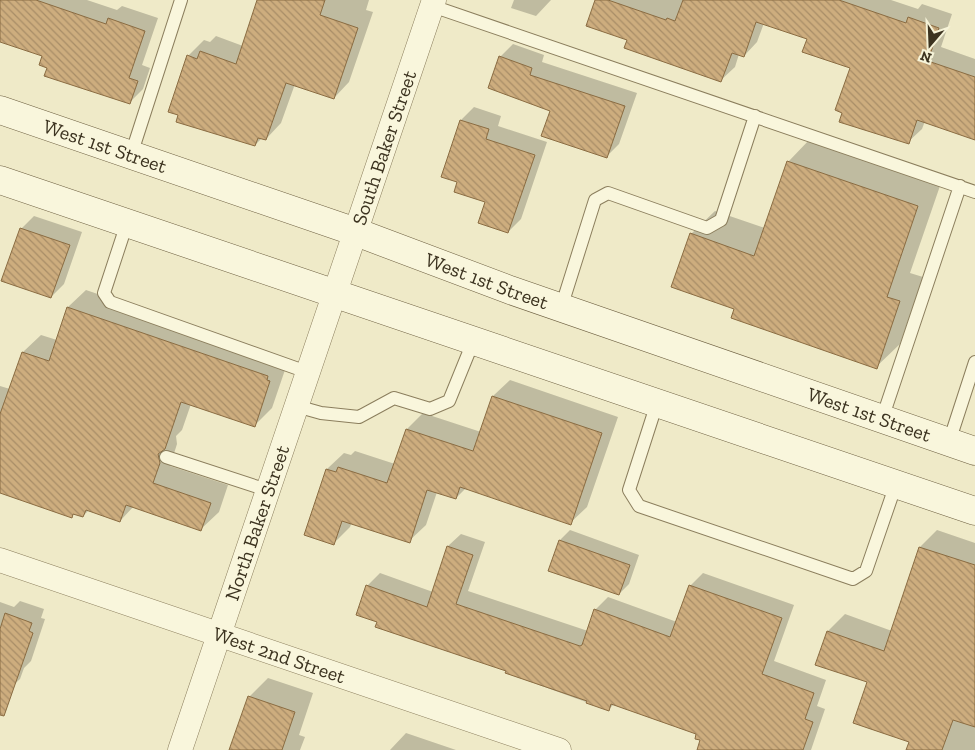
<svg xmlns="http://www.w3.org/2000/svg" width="975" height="750" font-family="'Zilla Slab',serif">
	<defs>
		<pattern id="building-back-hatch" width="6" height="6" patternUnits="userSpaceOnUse" patternTransform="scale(1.25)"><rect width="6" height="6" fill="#cdad7e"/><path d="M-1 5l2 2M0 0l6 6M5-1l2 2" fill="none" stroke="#a88d67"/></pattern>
	</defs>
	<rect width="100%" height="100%" fill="#efeac8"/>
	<path fill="#0003" d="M0,0H87L117,10L122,6L158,18L142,65L150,68L143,89L130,102L48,67L43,55L0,41Z
		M258,0H369L366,10L373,12L349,82L334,98L295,84L281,123L266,139L262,138L255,145L188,56L204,40L210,42L216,36L243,46Z
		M514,0H551L536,16L511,8Z
		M596,0H891L918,9L922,4L952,14L941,47L975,59V139L925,121L922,129L908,142L852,67L808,38L764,23L757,42L744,56L739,54L735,67L721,80L629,39Z
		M513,44L544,55L542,62L637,93L619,144L606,157L552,110L500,57Z
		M474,107L501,116L498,126L547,142L521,219L508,232L487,201L459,181L443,176L461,120Z
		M811,138L941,183L910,273L923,277L900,344L876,367L736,308L691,234L715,211L765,228L788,162Z
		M34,216L82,232L64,284L51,297L21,229Z
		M86,290L285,358L287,364L272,408L254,426L191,404L182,430L176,436L177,444L170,466L228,485L219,512L201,529L134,506L120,521L89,510L83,516L75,513L72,516L0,488V386L10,389L23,352L41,335L57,340L68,307Z
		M510,380L618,417L587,507L570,523L466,488L456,498L437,492L426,525L409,541L352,522L350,527L334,543L306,534L327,469L344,453L351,455L355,451L395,464L407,429L423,413L481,432L493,396Z
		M570,530L639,555L629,584L619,594L550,570L560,540Z
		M937,530L975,543V750H907L910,741L869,681L828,631L845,614L892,631L920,547Z
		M461,534L485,542L468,591L588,631L595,610L608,597L677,622L690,586L703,573L794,605L774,661L826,680L817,706L825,709L811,750H705L698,733L614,704L608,710L506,673L507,671L378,621L367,586L380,573L433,592L448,546Z
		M20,601L44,609L41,618L45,619L31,661L24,668L20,679L6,692L0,690V602L14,607Z
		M268,678L313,693L299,735L305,737L300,750H230L249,697Z
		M406,733L456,750H390Z"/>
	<path fill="url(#building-back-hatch)" stroke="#8a6c42" d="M0,0H36L106,24L108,18L145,31L129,78L138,81L130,104L44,76L47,68L39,65L42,56L0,42Z
		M257,0H325L320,15L358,28L334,99L286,83L266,140L258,138L255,146L176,122L178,115L168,112L187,55L197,59L200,51L236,64Z
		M595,0H608L666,20L667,18L675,21L683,0H839L906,23L908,17L939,28L928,61L975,77V140L917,120L909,144L839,122L842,113L835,110L850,68L802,52L807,39L756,22L744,57L732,53L721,82L624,48L627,40L586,26Z
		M499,56L532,68L530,75L625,106L607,158L541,136L550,111L488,88Z
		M460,120L489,129L486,139L535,155L508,233L478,223L485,202L454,192L457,182L441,177Z
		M787,161L918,206L887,297L900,301L877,369L731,318L734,309L671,287L690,233L754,256Z
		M20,228L70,245L51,298L1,281Z
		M67,307L268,376L267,380L270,381L255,427L181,402L165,449L158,454L160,463L153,483L211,503L201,531L126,505L120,522L86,510L83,517L73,514L72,518L0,493V414L22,352L49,361Z
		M492,396L602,433L571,525L460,487L456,499L427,490L410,543L342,521L334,545L304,535L326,469L336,472L338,467L387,483L406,429L473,451Z
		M559,540L630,565L619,595L548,571Z
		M447,546L473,555L456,604L580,646L582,645L594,609L670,637L689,585L782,618L762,674L814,693L805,719L813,722L803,750H697L700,740L695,739L696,734L611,704L609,711L586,703L587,701L505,673L506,671L375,627L377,622L356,615L366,585L427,607Z
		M919,547L975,565V727L953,720L942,750H906L909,742L853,723L867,682L815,665L827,631L884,651Z
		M5,613L32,623L29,631L33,633L4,716L0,715V629Z
		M248,696L295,712L282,750H229Z"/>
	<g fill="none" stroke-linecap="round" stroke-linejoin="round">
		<g stroke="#8b7e5d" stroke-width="14">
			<path id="lane" d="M432,6L975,192
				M131,155L181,0
				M127,223L104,293L110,302L307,372
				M561,308L595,200L608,193L707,228L721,220L755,116
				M657,403L629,490L639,506L853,579L866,571L896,484
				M296,406L321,413L359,417L394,398L430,409L449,401L473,342
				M882,419L960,186
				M949,442L975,362
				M166,457L267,490"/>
		</g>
		<g stroke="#8b7e5d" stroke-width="25">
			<g id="street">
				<path id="s1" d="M0,560L559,750"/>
				<path id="s2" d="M180,750L434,0"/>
			</g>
		</g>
		<g stroke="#6d5f40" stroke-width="29">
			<g id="secondary">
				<path id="s3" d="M0,110L356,232L510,290L975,451"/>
				<path d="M0,180L975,511"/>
			</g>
		</g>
		<use href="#lane" stroke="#f9f6dc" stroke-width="12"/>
		<use href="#street" stroke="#f9f6dc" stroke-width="24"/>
		<use href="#secondary" stroke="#f9f6dc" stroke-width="28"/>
	</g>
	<g text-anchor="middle" stroke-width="4" stroke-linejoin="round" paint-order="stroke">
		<g font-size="20" fill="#3c3320" stroke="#f6f3d8">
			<text dy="7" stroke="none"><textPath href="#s3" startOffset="111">West 1st Street</textPath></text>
			<text dy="7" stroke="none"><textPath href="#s2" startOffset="636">South Baker Street</textPath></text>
			<text dy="7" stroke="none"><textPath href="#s3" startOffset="516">West 1st Street</textPath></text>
			<text dy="7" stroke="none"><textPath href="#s3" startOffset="921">West 1st Street</textPath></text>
			<text dy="7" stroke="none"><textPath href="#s2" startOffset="240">North Baker Street</textPath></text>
			<text dy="7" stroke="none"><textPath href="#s1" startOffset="295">West 2nd Street</textPath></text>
		</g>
	</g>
	<g transform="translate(930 45) rotate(199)" stroke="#f6f3d8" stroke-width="4" paint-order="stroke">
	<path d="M0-4L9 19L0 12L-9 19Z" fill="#3c3320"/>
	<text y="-8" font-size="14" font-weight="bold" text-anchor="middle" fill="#3c3320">N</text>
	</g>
</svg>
